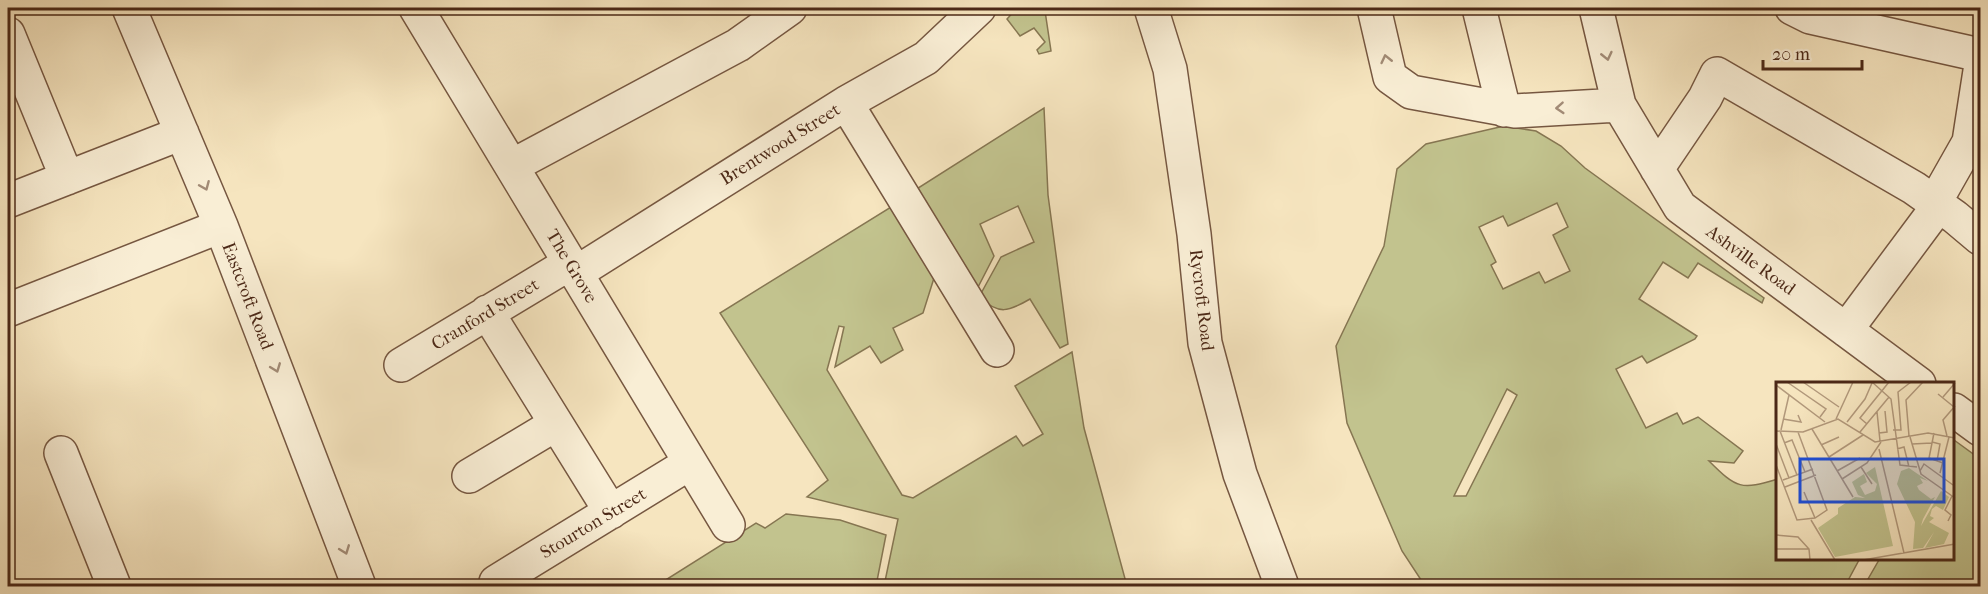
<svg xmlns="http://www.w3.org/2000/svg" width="1988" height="594" font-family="'IM FELL French Canon',serif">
	<rect width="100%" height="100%" fill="#f6e5bf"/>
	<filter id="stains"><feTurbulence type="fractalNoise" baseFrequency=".00333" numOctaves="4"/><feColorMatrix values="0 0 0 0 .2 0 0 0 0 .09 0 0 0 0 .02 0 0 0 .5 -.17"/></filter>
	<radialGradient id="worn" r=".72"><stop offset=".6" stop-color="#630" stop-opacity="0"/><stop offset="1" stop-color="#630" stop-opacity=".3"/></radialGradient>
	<path fill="#c2c38e" stroke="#867652" stroke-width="1.5" fill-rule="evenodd" d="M1017,8H1041L1045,11L1051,51L1039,54L1037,50L1045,42L1034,28L1020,36L1007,19Z
		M1044,108L1048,195L1068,344L1060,348L1030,299C1008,312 999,315 979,297L1001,257L1034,242L1018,206L980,224L994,256L975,293L915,190Z
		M1504,126L1536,131L1561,146L1585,168L1764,298L1762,303L1698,263L1688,278L1663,262L1639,299L1697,336L1695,339L1647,363L1642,356L1616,369L1646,428L1677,413L1683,424L1698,417L1743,451L1734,463L1709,461C1737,489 1741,490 1778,479V560H1859L1845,586H1425L1402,551L1347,423L1336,346L1384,246L1397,169L1426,144ZM1557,203L1568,227L1553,235L1570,271L1545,283L1539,272L1503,289L1491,265L1496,262L1479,227L1503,216L1508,226ZM1507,389L1517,395L1466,496H1454Z
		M891,207L934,278L923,313L893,328L903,350L881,363L870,346L835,367L844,327L839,326L827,370L902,495L913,498L1016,436L1023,446L1043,434L1015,386L1072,352L1084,428L1127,586H884L898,519L807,497L828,480L720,313Z
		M1954,440L1980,459V586H1864L1879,560H1954Z
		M786,514L840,520L886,535L876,586H656L756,523L765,528Z"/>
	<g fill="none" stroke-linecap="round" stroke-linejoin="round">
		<g stroke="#765741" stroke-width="36">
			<path id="minor" d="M129,8L221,226L359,586
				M416,8L728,525
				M1151,8L1170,69L1194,234L1205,343L1240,474L1282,586
				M1374,8L1390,77L1411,92L1515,111L1619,105
				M1479,8L1504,110
				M1596,8L1619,105L1680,207L1919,384
				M1792,8L1810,17L1980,55
				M8,34L67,178
				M846,103L997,350
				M512,166L738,45L790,8
				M1657,169L1705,98L1717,74L1914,188L1955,217L1980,238
				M8,201L182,133
				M1935,202L1969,142L1980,71
				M576,273L846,103L926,58L979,8
				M8,310L221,226
				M487,312L611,512
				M1846,330L1939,205
				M401,365L570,263
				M1954,410L1980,429
				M61,453L114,586
				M469,476L556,424
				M496,582L690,463"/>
		</g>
		<use href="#minor" stroke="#f9eed5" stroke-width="33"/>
	</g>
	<defs><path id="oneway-chevron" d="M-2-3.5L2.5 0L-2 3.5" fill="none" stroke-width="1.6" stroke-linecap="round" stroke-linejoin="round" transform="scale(1.5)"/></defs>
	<g stroke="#a28b76">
		<use href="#oneway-chevron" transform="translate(1607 56) rotate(77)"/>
		<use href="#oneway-chevron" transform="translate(1386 59) rotate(-103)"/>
		<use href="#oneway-chevron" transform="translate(1560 108) rotate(176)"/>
		<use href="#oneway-chevron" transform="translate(205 186) rotate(67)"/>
		<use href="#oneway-chevron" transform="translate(276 368) rotate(69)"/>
		<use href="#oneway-chevron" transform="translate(345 550) rotate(69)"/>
	</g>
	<g text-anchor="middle" stroke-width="4.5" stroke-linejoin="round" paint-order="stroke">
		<g font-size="18" fill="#4b2817" stroke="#f9eed5">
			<text transform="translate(780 144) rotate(-32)" y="6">Brentwood Street</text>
			<text transform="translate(1751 260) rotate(36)" y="6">Ashville Road</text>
			<text transform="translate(572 266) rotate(59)" y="6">The Grove</text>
			<text transform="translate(248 296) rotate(69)" y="6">Eastcroft Road</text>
			<text transform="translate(1202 300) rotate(83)" y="6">Rycroft Road</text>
			<text transform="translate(485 314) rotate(-31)" y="6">Cranford Street</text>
			<text transform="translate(593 523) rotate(-31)" y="6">Stourton Street</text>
		</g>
	</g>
	<g transform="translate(1776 382)">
		<rect width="178" height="178" fill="#f6e5bf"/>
		<path d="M99,85L117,164L59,175L42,146L62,132V126L79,115L89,116L82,113L76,100L88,92L91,100L84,104L89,113L99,109L101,102L90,91ZM133,86L152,99L144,96L147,101L141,104L143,108L155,117L159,115L147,137L145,144L165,109L173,115L167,128L160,124L156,127L154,134L158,136L153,140L173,151L168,162L149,166L158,150L147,166L137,167L139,140L121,102L125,89Z" fill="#c2c38e"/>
		<path fill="none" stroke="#b2997c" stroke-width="1.5" d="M11,0L50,27L44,35M27,0L63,25M96,0L115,17L124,83L141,85M0,3L49,40M162,12L178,25M167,15L179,1M101,30L104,59M7,37L25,40L22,33M60,37L77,0M71,40L89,17L96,1M91,42L84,36L113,0M36,47L77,115M5,48L13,13M117,48H125L122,10L135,0M0,49L27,50L62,37L99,60L152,51L179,56M4,49L21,93M84,50L113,15M103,51L111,50L109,29M158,51L153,76L167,81M133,54L130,18L147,0M171,54L167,38L179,24M134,55L145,92L179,116M156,60L164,62L161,79M8,61L16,58L29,90M0,62L13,96M136,62L156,61M45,63L63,55M103,67L128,171M121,67L128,65L133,85M53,75L87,53M0,83L21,138L39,136L51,128L22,50M85,85L96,102M61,89L84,76M144,89L148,82L177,103M164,91L173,55M66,97L91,81L105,60M7,98L37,87M9,105L40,93M28,110L39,136M35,138L59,178M172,139L175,133L169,128L176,114M0,153L22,155L33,167L34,178M0,167H33M87,178L179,162"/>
		<path fill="#1d4ed8" fill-opacity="0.15" stroke="#1d4ed8" stroke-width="3" d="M24,77H168V120H24Z"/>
		<rect width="178" height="178" fill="none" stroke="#4b2817" stroke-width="3"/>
	</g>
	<rect width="1988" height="594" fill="none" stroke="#f6e5bf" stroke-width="30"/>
	<rect x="9" y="9" width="1970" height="576" fill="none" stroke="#4b2817" stroke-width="3"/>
	<rect x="15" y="15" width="1958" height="564" fill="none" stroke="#4b2817" stroke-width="1.5"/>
	<path d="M1763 60v9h99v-9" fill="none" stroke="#4b2817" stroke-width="3"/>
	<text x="1772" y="60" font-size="18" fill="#4b2817" stroke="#f9eed5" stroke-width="4.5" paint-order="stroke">20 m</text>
	<rect width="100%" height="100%" filter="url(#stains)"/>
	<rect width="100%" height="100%" fill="url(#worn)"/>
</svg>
